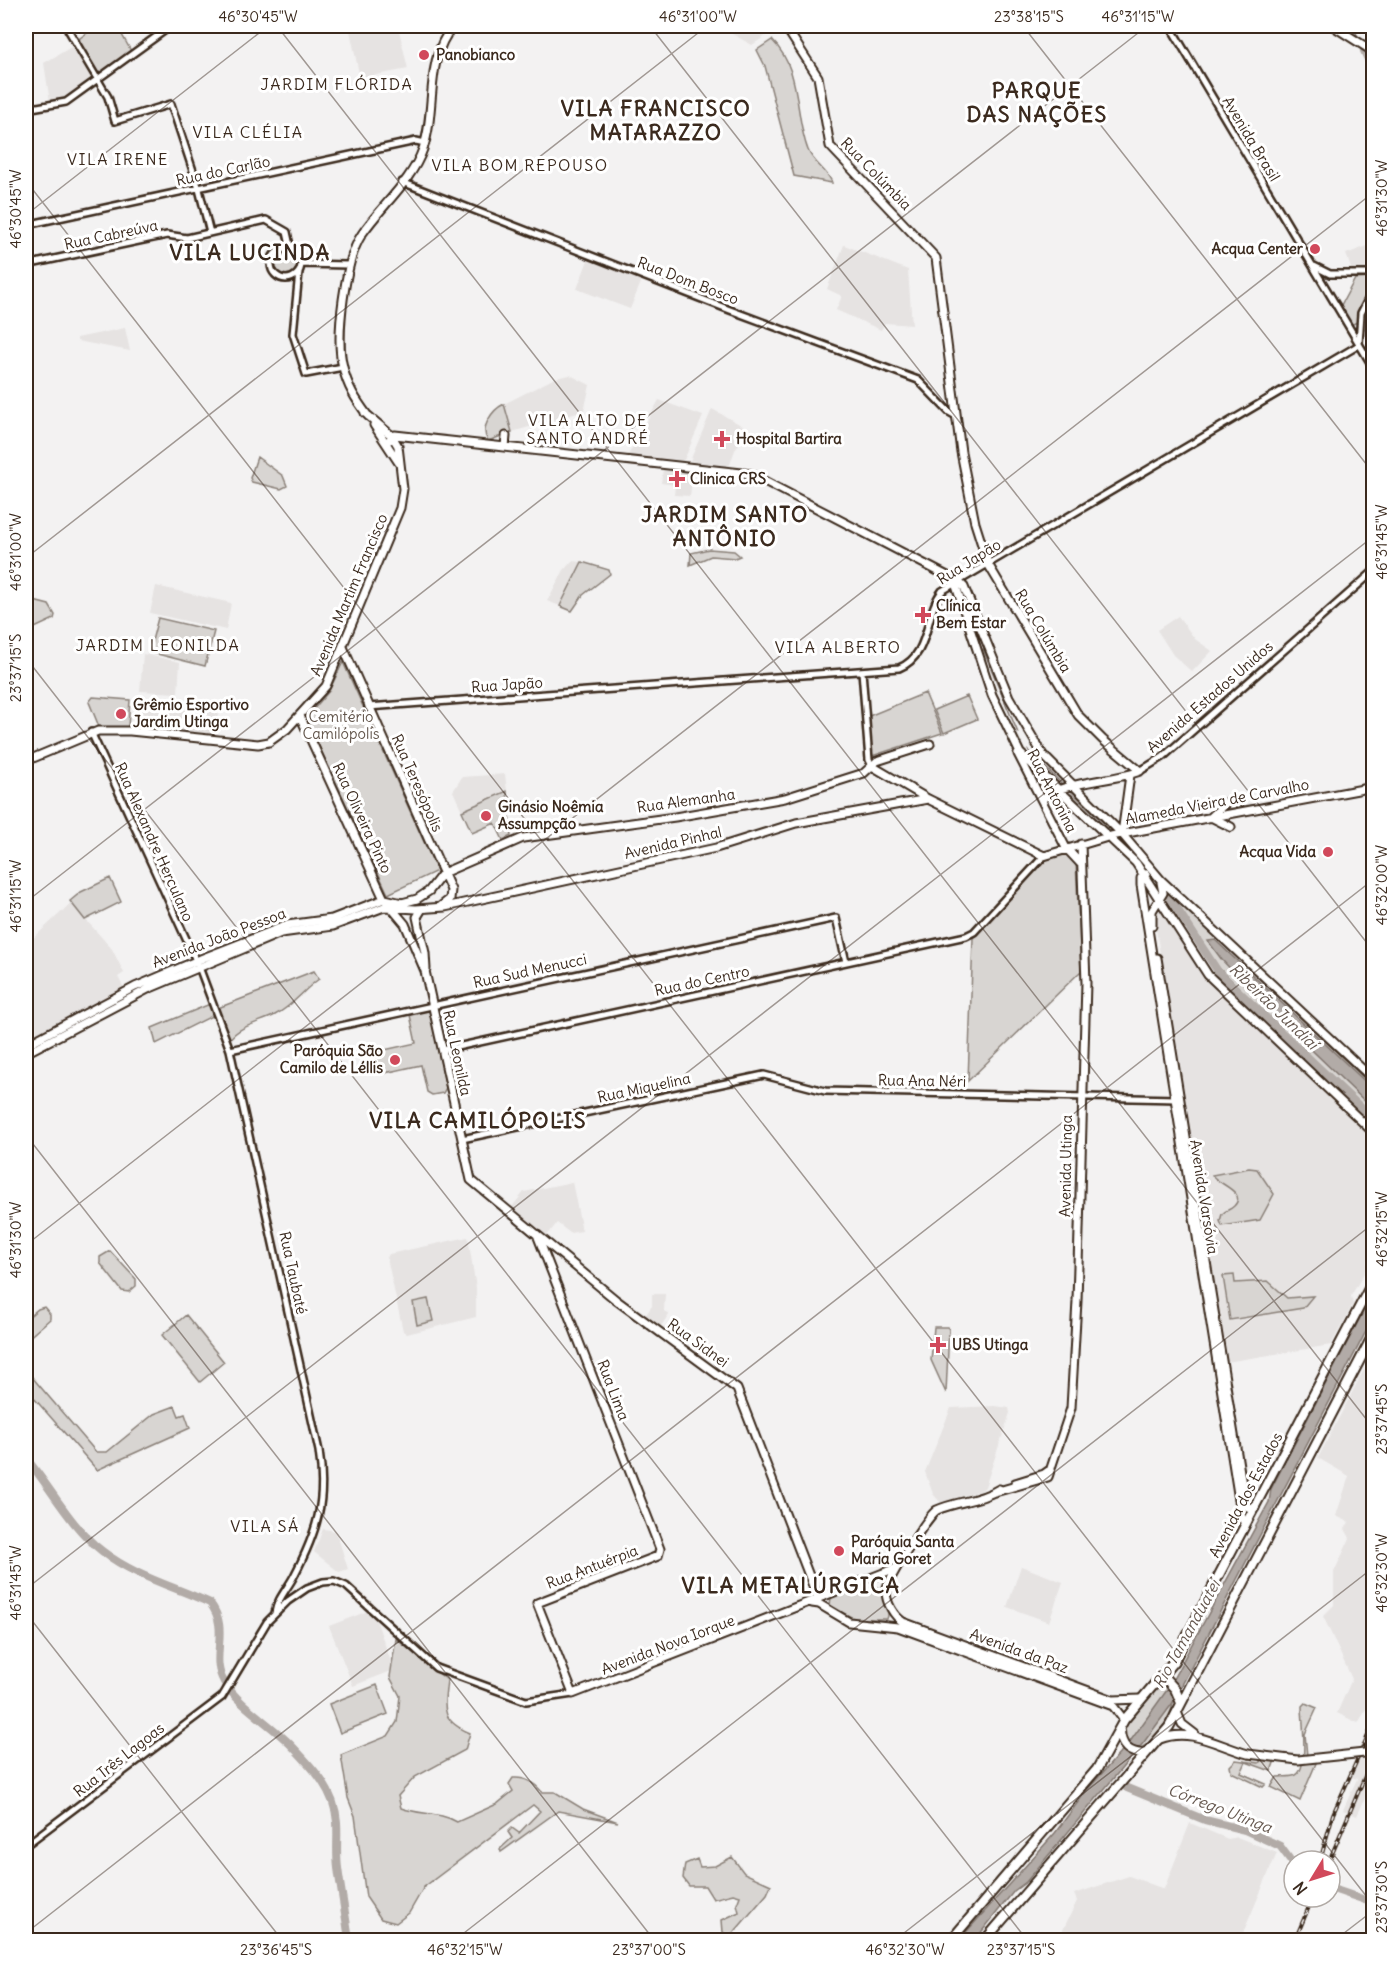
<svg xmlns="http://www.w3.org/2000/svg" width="1399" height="1966" font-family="Delius,sans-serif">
	<rect width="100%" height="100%" fill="#f3f2f2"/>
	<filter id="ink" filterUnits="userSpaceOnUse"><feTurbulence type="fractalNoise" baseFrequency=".0167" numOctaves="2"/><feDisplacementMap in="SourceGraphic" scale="12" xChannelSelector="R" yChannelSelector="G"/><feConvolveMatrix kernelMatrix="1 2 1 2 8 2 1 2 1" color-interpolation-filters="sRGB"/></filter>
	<g filter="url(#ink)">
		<path fill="#e6e3e2" d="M349,26H398L408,69L360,78Z
			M718,26H758L767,35L752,45Z
			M73,46L91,77L65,99L50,102L44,63Z
			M1373,244V269L1352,271L1346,254Z
			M844,245L908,270L912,325L885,323L881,330L836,310L842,296L827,289Z
			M588,260L642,280L630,309L577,289Z
			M125,328L130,351L77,341V338Z
			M570,375L590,385L584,411L512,432L504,404L555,378Z
			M659,400L703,416L684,460L680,463L627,457Z
			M712,409L750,430L735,450L729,467L690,461Z
			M663,469L691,472L693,474L690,496L674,495L675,485L661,483Z
			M572,561L582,562L560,606L547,601L564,570Z
			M156,586L231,603L226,630L150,613Z
			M1178,616L1195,639L1212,651L1192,672L1173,655L1157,630Z
			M143,654L180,662L178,693L140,691Z
			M145,698L219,704L217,736L142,729L139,726L140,703Z
			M505,774L507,791L462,811L453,791L462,777Z
			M71,903L112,949L124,973L118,977L124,988L26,1040V945Z
			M1159,910L1163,911L1195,963L1215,988L1373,1138V1248L1367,1261L1368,1266L1351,1296L1353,1304L1331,1345L1226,1362L1154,917Z
			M572,1182L582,1231L570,1233L557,1223L546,1237L511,1208L524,1192Z
			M468,1237L476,1288V1317L407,1334L403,1331L387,1258L389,1254Z
			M652,1294H665L664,1311L669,1314L661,1326L645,1316L652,1306Z
			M1373,1352L1374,1697L1358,1723L1337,1713L1352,1679L1323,1616L1334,1605V1572L1350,1538L1345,1529L1349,1522L1336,1516L1349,1476L1318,1458Z
			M995,1406L1009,1408L1010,1413L985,1487L982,1490L941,1503L933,1494L925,1472L951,1408Z
			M323,1529L336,1531L348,1569L339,1572L314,1552Z
			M1021,1566L1063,1582L1049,1622L1007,1607Z
			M368,1611L375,1617L394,1670L353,1686L329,1626Z
			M1373,1739V1781L1357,1816L1343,1810L1357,1779L1352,1777L1364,1749L1369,1751Z
			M1190,1823L1228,1839L1237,1837L1277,1853L1240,1940H1058L1077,1901L1074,1894L1129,1876L1164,1889Z"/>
		<path fill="#d8d5d2" stroke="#8a8078" stroke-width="1.5" d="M97,26H117L131,51L99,74L79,42L80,38Z
			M772,40C802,70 794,114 808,150C813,163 830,173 832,183L794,176L765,66L757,50Z
			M273 264a12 12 0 1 1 24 0a12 12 0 1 1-24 0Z
			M1373,278C1373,292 1359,306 1357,322L1351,325L1340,307L1355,279Z
			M504,404L512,432L488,441C479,428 492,410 504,404Z
			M257,457L283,476L287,486L281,489L252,482L250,478Z
			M709,549L734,551L740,556L735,558L711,556L690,565L691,553Z
			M582,562L609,570L610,574L583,595L572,611L560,606Z
			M26,599L49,605L55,615L54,619L26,632Z
			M158,618L214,631L205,666L149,652Z
			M343,662L437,871L388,894L306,718L329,691Z
			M925,693L942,733L872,756L869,716Z
			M967,696L977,719L944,733L934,710Z
			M93,697L130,700L128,727L100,729L89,702Z
			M507,791L511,836L503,840L495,823L472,833L462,811Z
			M1066,853L1076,863L1081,971L968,1081L973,938L1045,860Z
			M110,878L121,902L85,920L70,901L81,892Z
			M1174,897L1373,1087V1118L1218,967L1208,956Z
			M314,971L319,979C303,990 293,1006 275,1015C260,1023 240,1025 230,1039L218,1008Z
			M210,1004L214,1015L156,1044L152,1028Z
			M425,1009L430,1012L446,1088L443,1093L432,1095L427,1092L421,1065L380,1074L375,1052L416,1043L410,1015Z
			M1249,1168L1257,1169L1274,1194L1260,1220L1222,1226L1220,1221L1222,1214C1226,1210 1230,1210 1234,1206C1248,1192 1217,1184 1212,1175Z
			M110,1251L136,1279V1286L129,1292L122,1291L100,1263V1257Z
			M1234,1275L1235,1283L1268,1281L1287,1298L1313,1296L1303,1308L1230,1320L1223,1276Z
			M428,1299L433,1321L417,1325L413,1302Z
			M44,1307L50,1314V1319L26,1340V1319L38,1309Z
			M186,1315L224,1362L200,1382L162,1335Z
			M934,1327H947L949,1329L946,1393L931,1360Z
			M26,1370L96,1452H107L154,1414L175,1406L179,1416L185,1414L190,1428L97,1470L26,1389Z
			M864,1583C881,1582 892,1606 887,1619H855L830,1606L831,1597Z
			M396,1639L447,1680C444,1709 440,1720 470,1733L465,1750L415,1777L398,1796L401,1808C420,1815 440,1812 457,1822L497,1804L513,1791L509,1784L513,1778C526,1777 534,1783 542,1792H555L583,1809L618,1822L558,1811L501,1852L500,1849L512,1838L508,1832L512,1828L519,1833L540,1811L533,1805L424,1887L409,1913L396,1923L381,1919L366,1897L355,1816L348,1798L341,1755L388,1736L397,1722L400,1696L390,1677Z
			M377,1685L388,1714L340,1733L329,1704Z
			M1162,1686L1172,1689C1180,1707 1155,1747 1136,1749L1126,1743C1118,1725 1145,1692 1162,1686Z
			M1305,1703L1317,1708L1305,1734L1307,1756H1319L1300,1801L1271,1787L1277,1777C1282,1776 1290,1778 1296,1775C1309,1768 1302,1720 1302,1706Z
			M1277,1755L1271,1771L1246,1762L1241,1773L1266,1784L1263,1787L1231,1772L1230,1766L1236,1760L1259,1763L1264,1757Z
			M732,1857L744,1873L771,1885L767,1894L730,1937L723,1932L722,1920L739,1912L737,1904L740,1896L733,1894L713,1899L705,1886H689L683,1878L685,1864L697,1859L700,1867L715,1866Z"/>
		<path fill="#b2aba7" stroke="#827770" stroke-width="1.5" d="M1215,940L1373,1089V1109L1262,1002L1222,960L1208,941Z
			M1373,1293V1318L1172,1704L1144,1742L1026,1882L1014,1891L975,1940H959L1055,1833L1087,1790L1129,1743L1167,1690L1269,1502L1271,1489Z"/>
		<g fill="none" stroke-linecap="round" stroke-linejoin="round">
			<path stroke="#827770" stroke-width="1.5" d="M1353,26L1358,37
				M983,649L1018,733
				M1028,750L1061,783"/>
			<path stroke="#b2aba7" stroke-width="8" d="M1364,51L1374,72
				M1074,795L1112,830
				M1170,898L1219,973L1374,1120
				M26,1458C51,1488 71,1527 102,1551C134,1576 173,1586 210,1603C231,1630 209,1656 224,1682C240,1707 271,1724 291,1745C312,1767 335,1790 337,1822C338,1837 336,1853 338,1868C341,1892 346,1916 349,1940
				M1127,1788L1205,1820L1245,1830L1280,1846L1294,1865
				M1330,1888L1374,1903"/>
			<g stroke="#3b2a1e" stroke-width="10">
				<path id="minor" d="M66,26L108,97L115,121L171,104L199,189L210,233
					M1170,26L1374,369
					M26,109L66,102L171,26
					M402,182L730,310L918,380L949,412L956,416
					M26,225L416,141L425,143
					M271 264a15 15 0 1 1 30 0a15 15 0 1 1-30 0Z
					M301,264L348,265
					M26,265L167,235L187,238L266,220L287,232L291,250
					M1314,266L1330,274H1374
					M299,272L293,334L306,374L343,367
					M1359,343L1361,313L1374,288
					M862,671L869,760L872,766
					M368,707L899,668C931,655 924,615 942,591L1359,345
					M91,732L199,967L230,1050L319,1451C327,1501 317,1532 294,1576C288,1588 277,1599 275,1613
					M1140,771L1163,757L1374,571
					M230,1050L836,918L846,962
					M443,1050L966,936L974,932L1044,856
					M462,1139L764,1075L825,1091L1177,1099
					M26,1845L222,1697L267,1622L288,1601L307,1588L323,1582L334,1581L346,1586L436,1668L526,1701L573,1694"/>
			</g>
			<g stroke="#3b2a1e" stroke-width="11">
				<path id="major" d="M785,26L818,77L830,146L936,258L961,452L975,523L988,564L1078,715L1103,740L1140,771C1116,781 1056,782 1042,800
					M1333,26L1374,52
					M368,416C356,400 347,386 343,367C335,338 345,259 362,234C381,206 412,181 423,149C437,109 424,60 453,26
					M374,425L399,463
					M387,442L395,435L751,474L959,582L964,587L1009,697L1043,755L1122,834L1161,880L1374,1080
					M505,447L506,436
					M954,580L992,695L1020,753L1136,863L1208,975L1374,1133
					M343,647L451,890L450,899L441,906
					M300,716L384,899L405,924L425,971L471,1180L616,1300L737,1389L818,1599
					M1018,754L1066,848L1080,863
					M26,761L98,731H130L258,744L269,742L287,729L326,686L400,508L403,489L398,446L392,436L365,413
					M872,766L928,799L1044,856L1111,836L1374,787
					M1227,802L1211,817L1231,827
					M1122,834L1130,775
					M1146,874L1141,878V885L1242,1519L1247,1522
					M385,899L402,903L417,899L429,891L443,873L523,838L675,817L785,798L864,773L877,761L930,744
					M422,909L417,917L425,953L426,969
					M1152,926V911L1163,893L1161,882
					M1157,958L1245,1503L1247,1507L1255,1508
					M26,1045L135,987L203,958L287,925L332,919L384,899
					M26,1053L148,989L281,933L333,926L384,907L416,909L445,907L716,848L796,823L928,799
					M538,1237L660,1549L658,1556L537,1603L573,1694L896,1568
					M1015,1483L1044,1474L1051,1469
					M999,1489C981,1501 957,1501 937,1510C929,1514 887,1580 886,1591C886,1603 894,1616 903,1622L1113,1700L1140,1699
					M995,1492L1048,1477L1071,1408L1077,1301L1086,983L1081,844
					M812,1603L819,1604L849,1622L898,1627L1113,1706L1124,1720
					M1177,1712L1182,1724L1195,1734
					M1160,1739C1191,1727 1218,1746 1248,1754"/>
			</g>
			<g stroke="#3b2a1e" stroke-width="12">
				<path id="highway" d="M1163,1676L1175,1689L1181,1703
					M1120,1731C1121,1747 1129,1753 1144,1754
					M951,1940L1097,1769L1124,1720L1174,1661L1374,1279
					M985,1940L1169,1727L1374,1333"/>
			</g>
			<use href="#minor" stroke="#fff" stroke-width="5"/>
			<use href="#major" stroke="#fff" stroke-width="7"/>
			<use href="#highway" stroke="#fff" stroke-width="8"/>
			<g stroke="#3b2a1e" stroke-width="4">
				<path id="rail" d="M1320,1861L1333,1814L1374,1722
					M1329,1861L1374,1755
					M1295,1940L1313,1897"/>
			</g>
			<use href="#rail" stroke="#fff" stroke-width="1.5" stroke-dasharray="4.5" stroke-linecap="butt"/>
			<g stroke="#3b2a1e" stroke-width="11" stroke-linecap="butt">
				<path id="major-bridge" d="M1248,1754L1298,1760L1374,1752"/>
			</g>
			<use href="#major-bridge" stroke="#fff" stroke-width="7"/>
		</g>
	</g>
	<path fill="none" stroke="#3b2a1e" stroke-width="1.5" stroke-opacity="0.45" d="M277,26L1374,1429M650,26L1374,952M1023,26L1374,474M26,181L1374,1906M26,215L268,26M26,558L707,26M26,658L1027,1940M26,902L1147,26M26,1135L654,1940M26,1245L1374,192M26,1589L1374,536M26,1613L282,1940M26,1933L1374,879M455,1940L1374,1223M895,1940L1374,1567M1335,1940L1374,1910"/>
	<g fill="#d1495b" stroke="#fff" stroke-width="2">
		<circle cx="424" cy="55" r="6"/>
		<circle cx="1315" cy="249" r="6"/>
		<path d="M719 430h6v6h6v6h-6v6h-6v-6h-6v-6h6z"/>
		<path d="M674 470h6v6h6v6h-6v6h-6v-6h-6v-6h6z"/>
		<path d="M920 606h6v6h6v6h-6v6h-6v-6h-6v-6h6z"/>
		<circle cx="121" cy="714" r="6"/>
		<circle cx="486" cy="816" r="6"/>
		<circle cx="1328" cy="852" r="6"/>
		<circle cx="395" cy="1060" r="6"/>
		<path d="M935 1336h6v6h6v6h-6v6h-6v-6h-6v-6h6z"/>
		<circle cx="839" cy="1551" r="6"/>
	</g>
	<g text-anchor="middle" stroke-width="6" stroke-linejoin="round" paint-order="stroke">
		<g font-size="15" font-weight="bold" fill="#3b2a1e" stroke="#fff" text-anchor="start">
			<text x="436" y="60">Panobianco</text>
			<text x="1303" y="254" text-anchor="end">Acqua Center</text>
			<text x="736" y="444">Hospital Bartira</text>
			<text x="690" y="484">Clinica CRS</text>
			<text x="936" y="611">Clínica<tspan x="936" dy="17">Bem Estar</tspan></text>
			<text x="133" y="710">Grêmio Esportivo<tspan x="133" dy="17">Jardim Utinga</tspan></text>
			<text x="498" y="812">Ginásio Noêmia<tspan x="498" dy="17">Assumpção</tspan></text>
			<text x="1316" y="857" text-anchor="end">Acqua Vida</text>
			<text x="383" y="1056" text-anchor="end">Paróquia São<tspan x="383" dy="17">Camilo de Léllis</tspan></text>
			<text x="952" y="1350">UBS Utinga</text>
			<text x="851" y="1547">Paróquia Santa<tspan x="851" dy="17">Maria Goret</tspan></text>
		</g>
		<g font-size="15" fill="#3b2a1e" stroke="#fff">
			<text transform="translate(1251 139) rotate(59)" y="5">Avenida Brasil</text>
			<text transform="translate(223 171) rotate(-12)" y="5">Rua do Carlão</text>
			<text transform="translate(876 174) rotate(46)" y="5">Rua Colúmbia</text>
			<text transform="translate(111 235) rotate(-12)" y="5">Rua Cabreúva</text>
			<text transform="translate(688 281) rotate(21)" y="5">Rua Dom Bosco</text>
			<text transform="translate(969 562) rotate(-32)" y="5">Rua Japão</text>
			<text transform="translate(349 595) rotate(-67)" y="5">Avenida Martim Francisco</text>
			<text transform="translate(1043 631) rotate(59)" y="5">Rua Colúmbia</text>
			<text transform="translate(507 685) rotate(-4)" y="5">Rua Japão</text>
			<text transform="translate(1210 697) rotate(-41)" y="5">Avenida Estados Unidos</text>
			<text transform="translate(417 783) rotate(66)" y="5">Rua Teresópolis</text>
			<text transform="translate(1052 791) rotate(63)" y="5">Rua Antonina</text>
			<text transform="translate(686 801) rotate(-8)" y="5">Rua Alemanha</text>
			<text transform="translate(1217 802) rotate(-11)" y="5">Alameda Vieira de Carvalho</text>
			<text transform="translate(362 818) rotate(65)" y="5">Rua Oliveira Pinto</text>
			<text transform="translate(154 842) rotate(66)" y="5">Rua Alexandre Herculano</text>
			<text transform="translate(673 843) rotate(-13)" y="5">Avenida Pinhal</text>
			<text transform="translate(219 938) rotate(-21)" y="5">Avenida João Pessoa</text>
			<text transform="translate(530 971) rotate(-12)" y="5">Rua Sud Menucci</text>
			<text transform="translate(702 981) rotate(-12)" y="5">Rua do Centro</text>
			<text transform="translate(457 1053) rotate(78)" y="5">Rua Leonilda</text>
			<text transform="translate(922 1081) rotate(1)" y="5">Rua Ana Néri</text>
			<text transform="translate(644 1088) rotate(-12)" y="5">Rua Miquelina</text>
			<text transform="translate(1066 1166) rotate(-89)" y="5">Avenida Utinga</text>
			<text transform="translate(1204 1197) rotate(81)" y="5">Avenida Varsóvia</text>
			<text transform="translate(293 1273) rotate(78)" y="5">Rua Taubaté</text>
			<text transform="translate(698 1343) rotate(36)" y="5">Rua Sidnei</text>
			<text transform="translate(613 1390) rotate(69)" y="5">Rua Lima</text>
			<text transform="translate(1246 1495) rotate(-62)" y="5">Avenida dos Estados</text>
			<text transform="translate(592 1567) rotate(-21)" y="5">Rua Antuérpia</text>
			<text transform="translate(668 1645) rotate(-21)" y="5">Avenida Nova Iorque</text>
			<text transform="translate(1019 1651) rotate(20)" y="5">Avenida da Paz</text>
			<text transform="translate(119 1760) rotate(-38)" y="5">Rua Três Lagoas</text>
		</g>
		<g font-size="15" fill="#62554b" stroke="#fff">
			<text x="341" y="722">Cemitério<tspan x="341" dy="17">Camilópolis</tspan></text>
		</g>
		<g font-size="16" letter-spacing="1.5" fill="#3b2a1e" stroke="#fff">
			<text x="337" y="90">JARDIM FLÓRIDA</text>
			<text x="248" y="138">VILA CLÉLIA</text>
			<text x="118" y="165">VILA IRENE</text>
			<text x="520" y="171">VILA BOM REPOUSO</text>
			<text x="588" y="426">VILA ALTO DE<tspan x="588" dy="18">SANTO ANDRÉ</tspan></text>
			<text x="158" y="651">JARDIM LEONILDA</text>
			<text x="838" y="653">VILA ALBERTO</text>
			<text x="265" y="1532">VILA SÁ</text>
		</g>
		<g font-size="16" font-style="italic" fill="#65574e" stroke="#fff">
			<text transform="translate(1274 1006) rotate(44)" y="6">Ribeirão Jundiaí</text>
			<text transform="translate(1186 1634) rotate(-61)" y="6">Rio Tamanduateí</text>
			<text transform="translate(1220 1808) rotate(21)" y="6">Córrego Utinga</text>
		</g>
		<g font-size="21" font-weight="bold" letter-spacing="1.5" fill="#3b2a1e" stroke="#fff">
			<text x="1037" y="98">PARQUE<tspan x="1037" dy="24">DAS NAÇÕES</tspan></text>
			<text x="656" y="116">VILA FRANCISCO<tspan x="656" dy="24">MATARAZZO</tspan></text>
			<text x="250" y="260">VILA LUCINDA</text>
			<text x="725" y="522">JARDIM SANTO<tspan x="725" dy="24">ANTÔNIO</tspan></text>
			<text x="478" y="1128">VILA CAMILÓPOLIS</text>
			<text x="791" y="1593">VILA METALÚRGICA</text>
		</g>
	</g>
	<rect width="1399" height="1966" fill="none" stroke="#fff" stroke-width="66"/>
	<g transform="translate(1312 1879) rotate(232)"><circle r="28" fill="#ffffff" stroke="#b1aaa5" stroke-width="1.5"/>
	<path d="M0-4.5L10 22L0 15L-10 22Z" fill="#d1495b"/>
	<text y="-9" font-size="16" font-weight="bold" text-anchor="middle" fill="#3b2a1e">N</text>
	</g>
	<rect x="33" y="33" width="1333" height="1900" fill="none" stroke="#3b2a1e" stroke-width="2"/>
	<g font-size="15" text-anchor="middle" fill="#3b2a1e">
		<text x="258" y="22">46°30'45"W</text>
		<text x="698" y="22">46°31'00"W</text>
		<text x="1029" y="22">23°38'15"S</text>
		<text x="1138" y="22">46°31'15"W</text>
		<text transform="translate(1382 198) rotate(-90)" y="5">46°31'30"W</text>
		<text transform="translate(16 209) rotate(-90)" y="5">46°30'45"W</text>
		<text transform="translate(1382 542) rotate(-90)" y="5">46°31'45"W</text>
		<text transform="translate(16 552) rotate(-90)" y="5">46°31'00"W</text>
		<text transform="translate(16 668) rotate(-90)" y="5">23°37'15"S</text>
		<text transform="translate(1382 885) rotate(-90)" y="5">46°32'00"W</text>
		<text transform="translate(16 896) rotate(-90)" y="5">46°31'15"W</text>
		<text transform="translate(1382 1229) rotate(-90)" y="5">46°32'15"W</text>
		<text transform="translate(16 1240) rotate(-90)" y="5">46°31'30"W</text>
		<text transform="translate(1382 1419) rotate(-90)" y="5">23°37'45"S</text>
		<text transform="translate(1382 1573) rotate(-90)" y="5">46°32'30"W</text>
		<text transform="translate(16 1583) rotate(-90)" y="5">46°31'45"W</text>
		<text transform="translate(1382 1897) rotate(-90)" y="5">23°37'30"S</text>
		<text x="276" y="1955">23°36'45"S</text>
		<text x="465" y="1955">46°32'15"W</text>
		<text x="649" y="1955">23°37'00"S</text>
		<text x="905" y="1955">46°32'30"W</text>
		<text x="1021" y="1955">23°37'15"S</text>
	</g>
</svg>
